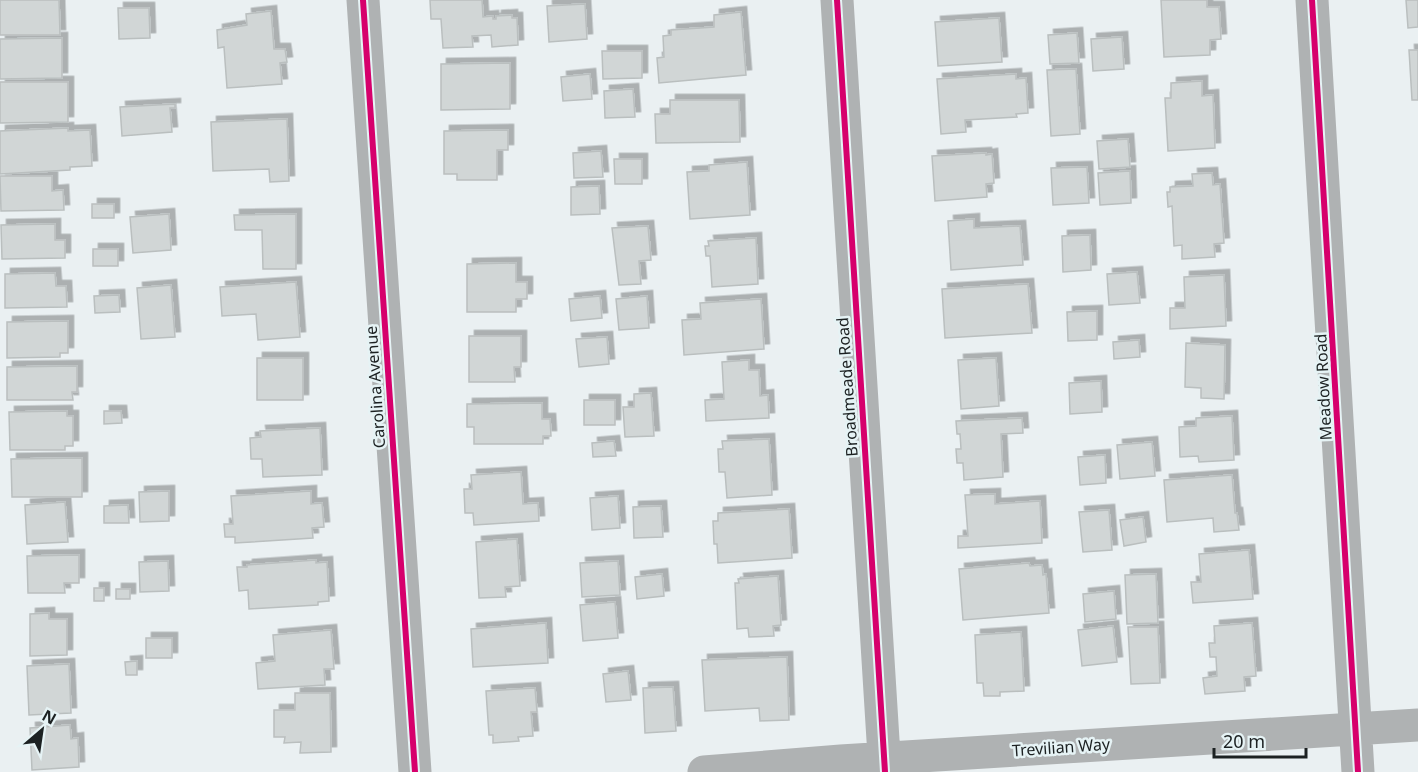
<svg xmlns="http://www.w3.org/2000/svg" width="1418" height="772" font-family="'Noto Sans',sans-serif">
	<defs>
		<filter id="shadow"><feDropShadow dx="5.5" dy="-5.5" stdDeviation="0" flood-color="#0004"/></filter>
	</defs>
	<rect width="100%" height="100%" fill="#eaf0f2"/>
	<path fill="#d1d6d6" stroke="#babfbf" stroke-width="1.5" filter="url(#shadow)" d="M0,0H59L60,35H0Z
		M430,0H482L483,17L493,16V19H496V16L512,15V18H517L518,45L492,47L491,35L472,36L473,47L443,48L441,19H431Z
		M1161,0H1207V7H1219L1221,39L1210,40V55L1164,57Z
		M1406,0H1418V27L1408,28Z
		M585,4L587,39L549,42L547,6Z
		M118,8H149L150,38L119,39Z
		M271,11L274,49H285L287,62L280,63L282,84L227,88L224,47L218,48L217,30L247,25L246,14Z
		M741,12L746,75L659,83L657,58L664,57L663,36L671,35V30L714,27V15Z
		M999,18L1002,62L938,66L935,22Z
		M1077,33L1079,63L1050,64L1048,35Z
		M1122,37L1124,69L1093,71L1091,39Z
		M62,38V78L0,79V39Z
		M1409,50H1418V100H1412Z
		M602,51H642V78L603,79Z
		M510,63V109L441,110V64Z
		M1076,69L1080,134L1051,136L1047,70Z
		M590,74L592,99L563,101L561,77Z
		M1016,74V79L1026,78L1028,113L1016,114L1017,117L965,120L966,132L941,134L937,79Z
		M1202,81V96L1213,95L1215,148L1168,151L1165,98H1171V83Z
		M0,82H68V122L0,123Z
		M633,89L635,117L605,118L604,91Z
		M670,100H739L740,142L656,143L655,114H670Z
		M175,104V108H170L172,132L122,136L120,107Z
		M287,119L289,181L270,182L269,169L213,171L211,122Z
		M68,128V131L90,130L92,166L70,167V170L0,174V131Z
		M508,130V150H497V180H457V174H444V131Z
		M1128,139L1130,167L1099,169L1097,141Z
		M601,151L603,177L574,178L573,153Z
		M986,153V155L992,154L994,183L986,184L987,197L935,201L932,156Z
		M614,159H642V184H615Z
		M747,162L750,215L690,219L687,172L709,171V165Z
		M1087,167L1089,203L1053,205L1051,168Z
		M1130,171L1131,203L1100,205L1098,173Z
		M1212,173L1213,185L1220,184L1224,243L1214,244L1215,257L1182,259V245L1174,246L1172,206L1168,207L1167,192H1170V187L1193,186L1192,174Z
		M0,176H52V191L63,190L64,210L1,211Z
		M599,186L600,214L571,215V187Z
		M92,204H114V218H92Z
		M169,214L171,250L133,253L130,217Z
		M296,214V269H263L262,230H235L234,215Z
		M974,219V228L1020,226L1023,265L951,270L948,221Z
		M55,224V240H65V258L2,259L1,225Z
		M648,226L651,260L639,261L641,284L619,285L612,228Z
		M1090,235L1091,270L1063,272L1062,236Z
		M756,238L758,284L712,287L710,256H706L705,246H709L708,241Z
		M93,249H118V266H93Z
		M516,263V282H527V299H516V312H467V264Z
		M1137,272L1140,303L1109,305L1107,274Z
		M55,273L56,286H66L67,307L5,308V274Z
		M1224,275L1226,326L1170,329V308H1185L1184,277Z
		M296,282L300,337L258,340L256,314L222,316L220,287Z
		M1028,284L1032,333L945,338L942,289Z
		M171,285L175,337L141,339L137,288Z
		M119,295L120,312L95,313L94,296Z
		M600,296L602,318L571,321L569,299Z
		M647,296L649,328L619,330L616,299Z
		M761,299L764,349L684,355L682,320L701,319L700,303Z
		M1097,311V340L1068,341L1067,312Z
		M68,321V353H60V357L7,358V322Z
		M469,336H521V367H514L515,382H469Z
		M607,337L609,364L579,367L576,339Z
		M1139,340L1140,357L1114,359L1113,342Z
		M1186,343L1225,345L1224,399L1201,398V388L1185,387Z
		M257,358H303V400H257Z
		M996,358L999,406L961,409L958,360Z
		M749,360V370H759L760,396L768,395L769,418L706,421L705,400L724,399L722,362Z
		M77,366V392H72L73,400H7V367Z
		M1101,381L1102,412L1070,414L1069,383Z
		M651,393L654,436L625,437L623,407H634V394Z
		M584,400H615V425H584Z
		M542,403V419H550L551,436H543V444H474V427H467V404Z
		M67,411V416H73V446H65V450H10L9,412Z
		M104,411H121L122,423L104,424Z
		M1232,416L1234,460L1199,462L1198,456L1180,457L1179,427L1196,426V418Z
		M1022,418L1023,433L1001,434L1003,477L964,480L963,463H957L956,449H961L960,434H957L956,421Z
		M320,428L322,475L263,477L262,459H251L250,438L261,437L260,431Z
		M769,439L772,495L727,498L725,472H719L718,449H723L722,441Z
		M614,441L616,456L593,457L592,443Z
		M1152,442L1155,476L1120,479L1117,445Z
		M1105,455L1106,483L1080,485L1078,457Z
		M82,458V497H12L11,459Z
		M521,472L523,504L538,503L539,521L474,525L473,513H465L464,489H472L471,475Z
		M1232,475L1235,513H1237L1239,530L1214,532L1213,518L1167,522L1164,480Z
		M169,491V521L140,522L139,492Z
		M311,491V504L322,503L324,527L312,528L313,538L235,543V537H225L224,524H233L231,496Z
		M995,494V504L1040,501L1042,543L958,548V536H968L965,495Z
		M618,496L620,528L592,530L590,498Z
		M65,502L68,542L27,544L25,505Z
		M128,505L129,523H104V506Z
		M661,506L663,537L634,538L633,507Z
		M789,509L792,558L718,563L717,544H714L713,521H718V513Z
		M1109,510L1112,550L1083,552L1079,512Z
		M1143,517L1146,542L1124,546L1120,520Z
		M517,539L520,586L505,587L506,597L479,598L476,542Z
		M1249,550L1253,599L1193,603L1191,582H1201L1199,554Z
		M79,555V583H64L65,593H28L27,556Z
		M316,560V563L327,562L329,601L318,602V605L249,609L248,590L239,591L237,567H247V565Z
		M168,561L169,591L140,592L139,562Z
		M618,561L620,595L582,597L580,563Z
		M1029,563L1030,566L1042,565L1043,575L1046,574L1049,613L963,620L959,569Z
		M662,574L664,596L637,599L635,577Z
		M1156,574L1158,623L1127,624L1125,575Z
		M778,576L781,625L773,626L774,636L749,637L748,628L737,629L735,583H739L738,579Z
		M94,588H104V601H94Z
		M116,589H130V599H116Z
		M1114,591L1116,619L1085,622L1083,594Z
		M615,602L618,638L583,641L580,605Z
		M49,613V619H67V655L30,656V614Z
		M546,623L548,663L473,667L471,629Z
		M1252,623L1256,676L1244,677L1245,691L1205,694L1203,678L1217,676L1216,657H1210L1209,643H1215L1214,626Z
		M1113,626L1117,662L1082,666L1078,630Z
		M1128,627H1158L1160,683L1131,684Z
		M331,630L334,669H324L325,685L258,689L256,663L275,661L273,635Z
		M1021,632L1024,691L1000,692V696H984L983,683H977L975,635Z
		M146,638H172V658H146Z
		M787,657L789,720L760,721L759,708L705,711L702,660Z
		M137,661V675H126L125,662Z
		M69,664L71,713L29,715L27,666Z
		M628,671L631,700L606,702L603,674Z
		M673,687L676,731L645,733L643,688Z
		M535,688L537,712H531L533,736L518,737L519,741L493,743V735H489L486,691Z
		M295,693H330L331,752L300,753L301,742L284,743L285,737H274V710H295Z
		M70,725L71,739L78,738L79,767L32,770L30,728Z"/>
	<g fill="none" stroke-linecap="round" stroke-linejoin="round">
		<path stroke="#afb2b3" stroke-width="33" d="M363,0L415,772
			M837,0L885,772
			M1312,0L1358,772
			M704,772L841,761L1418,725"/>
		<g stroke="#e6f3f5" stroke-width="10">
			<path id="cycleway" d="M363,0L415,772
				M837,0L885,772
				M1312,0L1358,772"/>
		</g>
		<use href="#cycleway" stroke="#d6006c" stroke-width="6"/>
	</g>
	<g text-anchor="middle" stroke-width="5" stroke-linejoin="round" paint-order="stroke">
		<g font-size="16" fill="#1c2122" stroke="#e6f3f5">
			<text transform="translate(375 387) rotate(-94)" y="6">Carolina Avenue</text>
			<text transform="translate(847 387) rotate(-94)" y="6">Broadmeade Road</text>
			<text transform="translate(1323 387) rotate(-93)" y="6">Meadow Road</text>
			<text transform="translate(1061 747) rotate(-4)" y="6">Trevilian Way</text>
		</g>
	</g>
	<g transform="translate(42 730) rotate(29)" stroke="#e6f3f5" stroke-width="4.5" paint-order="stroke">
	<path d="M0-4.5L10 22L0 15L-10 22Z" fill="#1c2122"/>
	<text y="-9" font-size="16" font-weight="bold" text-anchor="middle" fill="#1c2122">N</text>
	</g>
	<path d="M1214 748v9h92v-9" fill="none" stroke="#1c2122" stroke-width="3"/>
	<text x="1223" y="748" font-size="18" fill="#1c2122" stroke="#e6f3f5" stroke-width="4.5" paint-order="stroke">20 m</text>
</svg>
